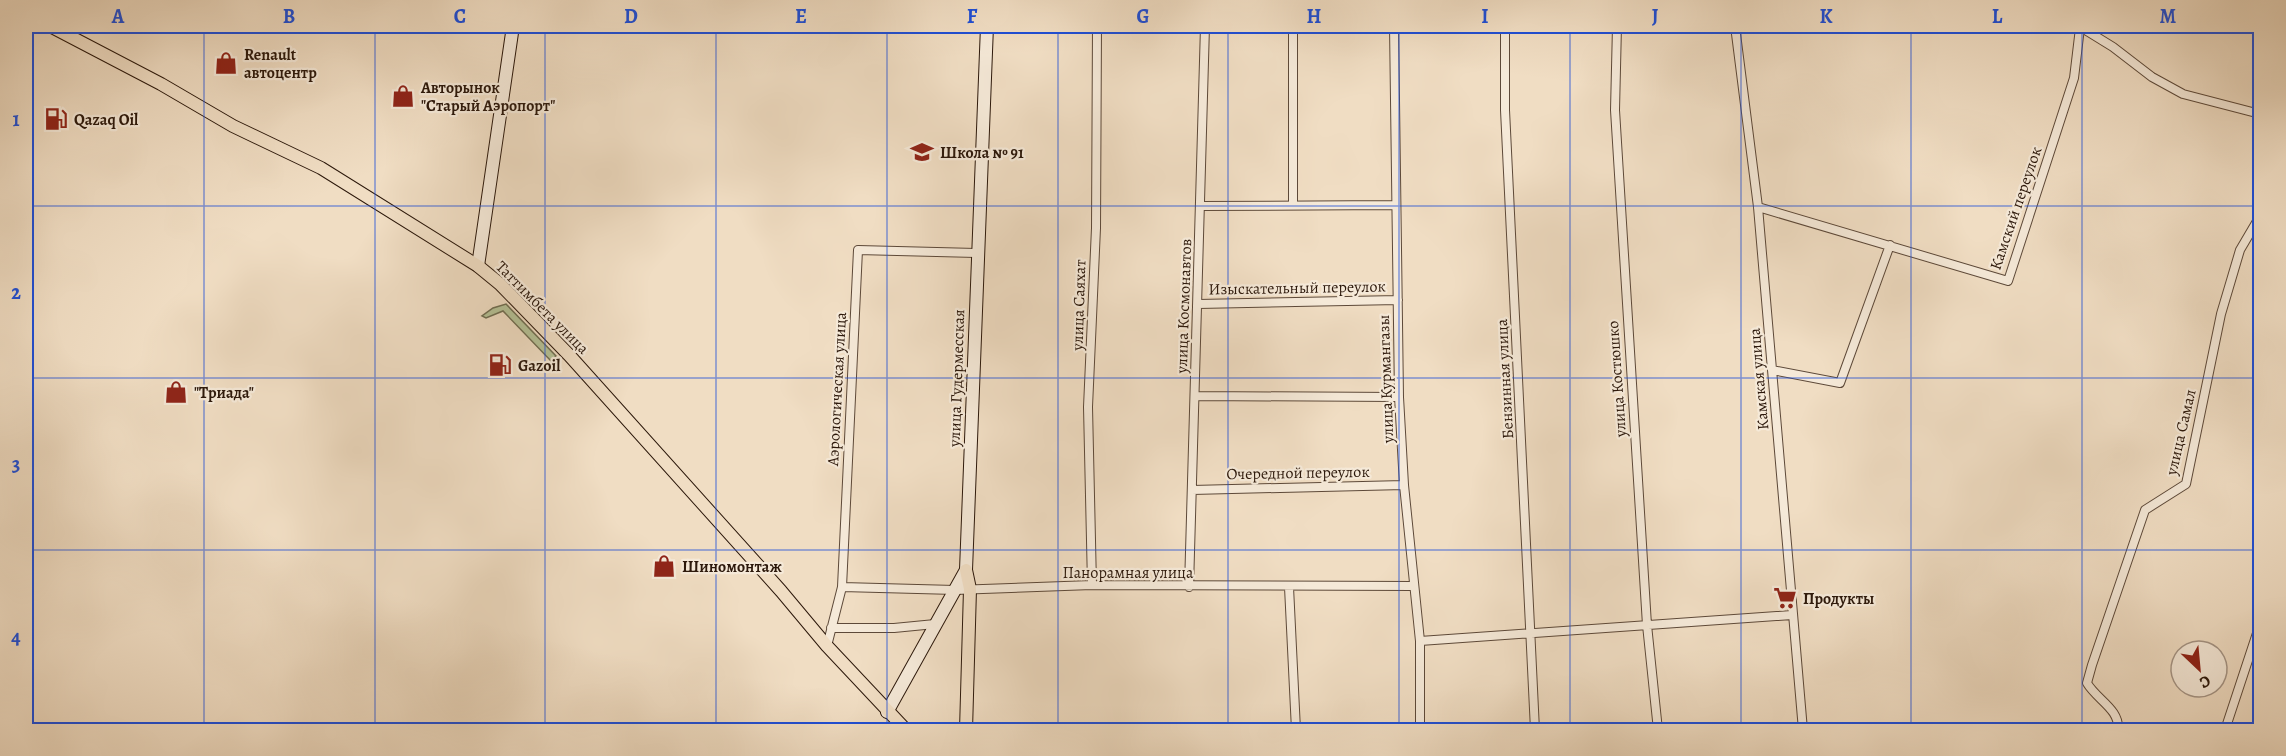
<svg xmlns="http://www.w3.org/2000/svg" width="2286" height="756" font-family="Alegreya,serif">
	<rect width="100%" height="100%" fill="#f0ddc3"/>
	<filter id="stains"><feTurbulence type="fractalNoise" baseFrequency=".00333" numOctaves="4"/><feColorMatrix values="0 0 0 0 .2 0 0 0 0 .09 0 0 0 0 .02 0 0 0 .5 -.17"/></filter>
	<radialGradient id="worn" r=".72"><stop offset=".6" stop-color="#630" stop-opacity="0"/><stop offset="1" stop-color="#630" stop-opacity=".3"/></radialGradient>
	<path fill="#b5c297" stroke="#706d51" stroke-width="1.5" d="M506,304L556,356L551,361L503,311L486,318L482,316L493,308Z"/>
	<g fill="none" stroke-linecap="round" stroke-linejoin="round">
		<g stroke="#5d4939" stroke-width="10">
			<path id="street" d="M1293,26V204
				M1394,26L1399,397L1404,485L1420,641V730
				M1505,26V110L1535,730
				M1617,26L1615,110L1647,625L1658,730
				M1735,26L1758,207L1803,730
				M2079,26L2113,47L2152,77L2183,94L2260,114
				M1200,206L1395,205
				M1758,207L2008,281L2074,78L2080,28
				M1198,304L1398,300
				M1772,370L1840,383L1890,245
				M1195,396L1399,397
				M1192,490L1404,485
				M1092,585L1088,407L1096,228L1097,26
				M842,587L955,590L1092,585L1414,586
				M1189,587L1205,26
				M1289,587L1296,730
				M831,628H894L935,624
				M1420,641L1792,615
				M827,646L842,587L858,250L976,253
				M2118,730C2120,709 2097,700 2087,683L2092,665L2145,510L2186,484L2221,314L2240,250L2260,216
				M2225,730L2260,624"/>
		</g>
		<g stroke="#2c180b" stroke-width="14">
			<path id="secondary" d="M478,266L513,26
				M887,712L966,570L987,26"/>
		</g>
		<g stroke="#2c180b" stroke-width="14">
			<path id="primary" d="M50,26L161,84L233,126L321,168L478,266L500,284L569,355L781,591L827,646L906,730
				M966,730L970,589L966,570"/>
		</g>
		<use href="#street" stroke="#f5e9d8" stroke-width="8"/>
		<use href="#secondary" stroke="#f5e9d8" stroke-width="12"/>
		<use href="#primary" stroke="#f0ddc3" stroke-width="12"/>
	</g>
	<path fill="none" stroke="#1d4ed8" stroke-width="1.5" stroke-opacity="0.55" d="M204,26V730M375,26V730M545,26V730M716,26V730M887,26V730M1058,26V730M1228,26V730M1399,26V730M1570,26V730M1741,26V730M1911,26V730M2082,26V730M26,206H2260M26,378H2260M26,550H2260"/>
	<defs>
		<g id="shop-bare" transform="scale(1.8)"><path d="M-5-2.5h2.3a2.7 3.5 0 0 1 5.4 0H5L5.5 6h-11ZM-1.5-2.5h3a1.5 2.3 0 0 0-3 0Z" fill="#8f2418" stroke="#f5e9d8" stroke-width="2.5" paint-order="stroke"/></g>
		<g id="fuel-bare" transform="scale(1.8)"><path d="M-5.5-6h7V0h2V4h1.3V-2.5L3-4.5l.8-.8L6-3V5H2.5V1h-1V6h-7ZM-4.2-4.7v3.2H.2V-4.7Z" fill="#8f2418" stroke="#f5e9d8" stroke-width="2.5" paint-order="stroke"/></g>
		<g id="school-bare" transform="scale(1.8)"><path d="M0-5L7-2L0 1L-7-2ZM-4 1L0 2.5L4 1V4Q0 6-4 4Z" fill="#8f2418" stroke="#f5e9d8" stroke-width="2.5" paint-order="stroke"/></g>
		<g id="supermarket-bare" transform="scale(1.8)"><path d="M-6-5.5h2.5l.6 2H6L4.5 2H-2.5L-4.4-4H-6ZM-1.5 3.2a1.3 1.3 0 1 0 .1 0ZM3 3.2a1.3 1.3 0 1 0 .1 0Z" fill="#8f2418" stroke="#f5e9d8" stroke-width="2.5" paint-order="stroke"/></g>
	</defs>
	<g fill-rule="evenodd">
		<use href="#shop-bare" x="226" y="63"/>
		<use href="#shop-bare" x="403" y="96"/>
		<use href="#fuel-bare" x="56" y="119"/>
		<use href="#school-bare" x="922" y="152"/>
		<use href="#fuel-bare" x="500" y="365"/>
		<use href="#shop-bare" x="176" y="392"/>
		<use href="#shop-bare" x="664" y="566"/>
		<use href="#supermarket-bare" x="1785" y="598"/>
	</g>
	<g text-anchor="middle" stroke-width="4.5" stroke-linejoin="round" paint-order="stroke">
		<g font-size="16" font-weight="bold" fill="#2c180b" stroke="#f5e9d8" text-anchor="start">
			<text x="244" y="60">Renault<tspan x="244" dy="18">автоцентр</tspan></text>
			<text x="421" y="93">Авторынок<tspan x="421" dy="18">"Старый Аэропорт"</tspan></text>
			<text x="74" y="125">Qazaq Oil</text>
			<text x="940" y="158">Школа № 91</text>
			<text x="518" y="371">Gazoil</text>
			<text x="194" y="398">"Триада"</text>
			<text x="682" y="572">Шиномонтаж</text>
			<text x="1803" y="604">Продукты</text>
		</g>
		<g font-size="16" fill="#2c180b" stroke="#f5e9d8">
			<text transform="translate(2015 208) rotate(-71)" y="6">Камский переулок</text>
			<text transform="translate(1297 287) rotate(-1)" y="6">Изыскательный переулок</text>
			<text transform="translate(1078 305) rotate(-88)" y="6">улица Саяхат</text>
			<text transform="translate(1183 306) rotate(-88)" y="6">улица Космонавтов</text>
			<text transform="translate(543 307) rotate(45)" y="6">Таттимбета улица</text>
			<text transform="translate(956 378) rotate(-88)" y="6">улица Гудермесская</text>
			<text transform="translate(1385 379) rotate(-92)" y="6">улица Курмангазы</text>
			<text transform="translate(1504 379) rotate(-93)" y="6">Бензинная улица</text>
			<text transform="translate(1616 379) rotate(-94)" y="6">улица Костюшко</text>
			<text transform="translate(1758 379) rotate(-95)" y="6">Камская улица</text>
			<text transform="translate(836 389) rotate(-87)" y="6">Аэрологическая улица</text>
			<text transform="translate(2180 432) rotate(-77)" y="6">улица Самал</text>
			<text transform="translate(1298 472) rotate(-1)" y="6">Очередной переулок</text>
			<text x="1128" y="578">Панорамная улица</text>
		</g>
	</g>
	<rect width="2286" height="756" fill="none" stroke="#f0ddc3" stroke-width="66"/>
	<g transform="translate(2199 669) rotate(154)"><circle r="28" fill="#f5e9d8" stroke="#a59586" stroke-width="1.5"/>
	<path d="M0-4.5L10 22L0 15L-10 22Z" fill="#8f2418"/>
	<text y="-9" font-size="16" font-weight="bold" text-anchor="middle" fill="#2c180b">С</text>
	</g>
	<rect x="33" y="33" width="2220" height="690" fill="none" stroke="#1d4ed8" stroke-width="2"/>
	<g font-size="20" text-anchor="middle" font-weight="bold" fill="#1d4ed8">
		<text x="118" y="23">A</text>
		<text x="289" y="23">B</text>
		<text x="460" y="23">C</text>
		<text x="631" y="23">D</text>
		<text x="801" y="23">E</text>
		<text x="972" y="23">F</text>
		<text x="1143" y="23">G</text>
		<text x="1314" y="23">H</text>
		<text x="1485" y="23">I</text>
		<text x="1655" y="23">J</text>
		<text x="1826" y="23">K</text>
		<text x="1997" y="23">L</text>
		<text x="2168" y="23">M</text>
		<text x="16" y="126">1</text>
		<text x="16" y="299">2</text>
		<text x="16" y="471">3</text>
		<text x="16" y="644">4</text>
	</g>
	<rect width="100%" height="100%" filter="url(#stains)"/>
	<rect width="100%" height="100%" fill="url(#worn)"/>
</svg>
